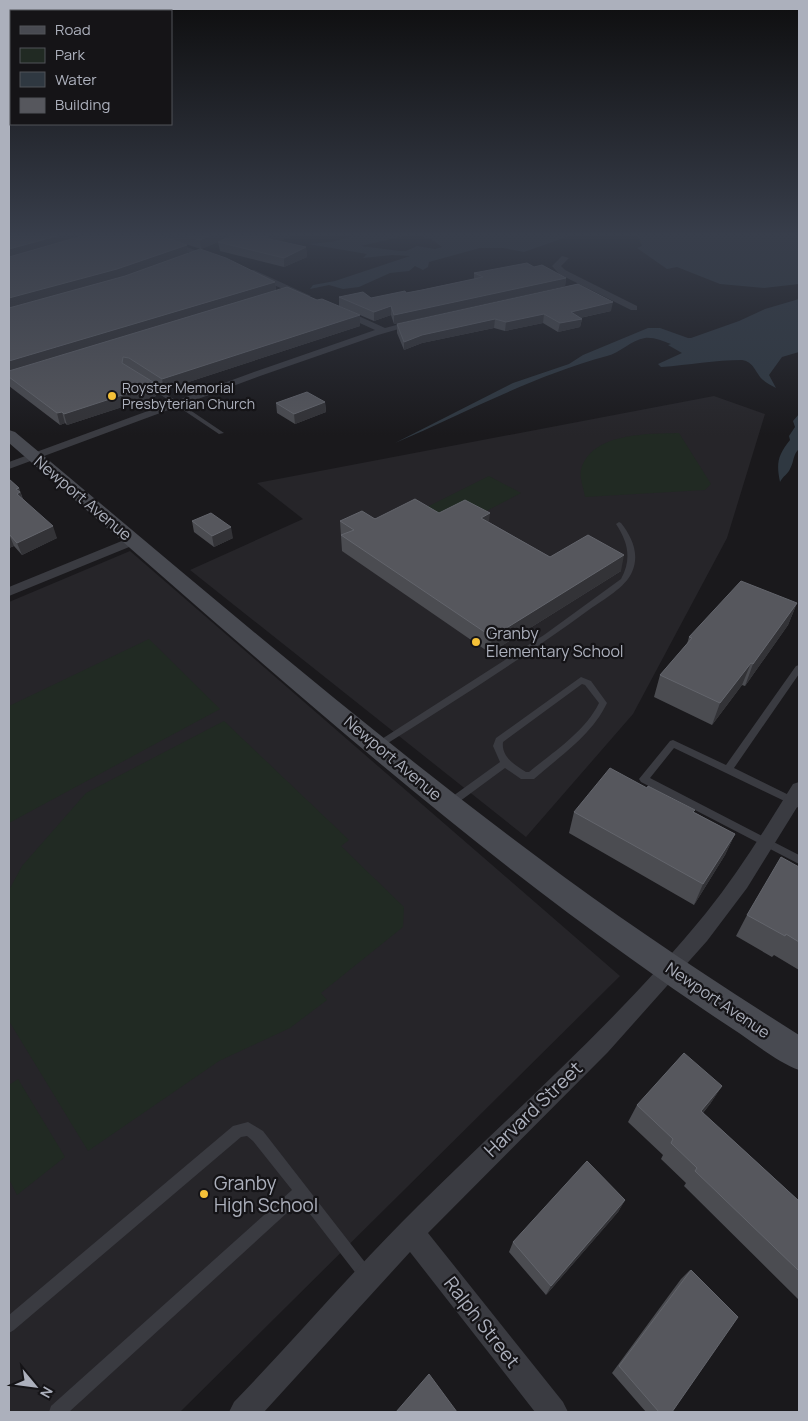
<svg xmlns="http://www.w3.org/2000/svg" width="808" height="1421" font-family="Manrope,sans-serif">
	<rect width="100%" height="100%" fill="#1a191c"/>
	<path fill="#262529" d="M714,396L765,414L727,538L633,714L526,837L190,570L303,519L257,483Z
		M130,551L620,976L180,1412H9V602Z"/>
	<path fill="#212a23" d="M679,433L711,484L705,490L585,497C584,490 579,477 581,470C591,432 649,434 679,433Z
		M489,476L521,493L471,519L413,514Z
		M149,639L220,709L9,823V706Z
		M224,721L349,840L341,846L404,907L403,927L321,993L327,1000L290,1028L219,1061L88,1151L9,1021V890L22,866L86,793Z
		M18,1079L65,1157L17,1195L9,1179V1085Z"/>
	<path fill="#2f3841" d="M353,236H403L361,246L400,251H406L417,246L435,249L442,247L431,239L421,236H569L524,252L503,248H480L429,262L428,267L423,270L415,266L409,271L390,273L359,287L343,289L329,285L310,289L313,285L335,281L410,256L392,255L363,258L367,254L308,244L331,242Z
		M638,236H799V284L764,288L720,284L677,267L667,269L637,248L642,246Z
		M799,299V352L782,357L769,375L776,388C771,385 766,383 762,379C755,372 754,362 742,360C715,360 689,365 661,367L658,364L682,353L668,345L671,344C662,341 654,337 645,338C631,340 620,353 607,356C533,376 465,413 395,443L513,383L569,364L583,355L648,328H660L688,338H691L739,321L765,309Z
		M799,414V449C793,454 794,462 790,469C788,474 783,476 780,482C776,463 778,455 790,440L789,436L795,427L793,421Z"/>
	<g fill="none" stroke-linecap="round" stroke-linejoin="round">
		<path fill="#3a3b41" fill-rule="evenodd" d="M143,381H147L224,433L219,434L143,383Z
			M619,522L621,523C632,537 640,554 632,572C626,587 603,600 590,609C522,659 451,703 380,748H374L372,746L374,744L544,635L621,579C632,559 628,542 616,524Z
			M799,665V674L734,768L799,800V808L674,748L650,778L799,855V864L641,782L639,779L670,741L673,740L726,765L796,666Z
			M581,677L591,681L607,703C592,735 560,756 534,779H521L505,768L452,807L449,808L446,807L444,804L446,801L500,762L493,746L496,738ZM582,684L585,685L599,703C585,732 553,752 529,772H526C515,765 501,757 503,742Z
			M248,1122L263,1131L371,1270L373,1275L371,1280L366,1282L361,1280L300,1201L69,1412H49L51,1406L292,1190L253,1141L247,1136L241,1137L14,1330L9,1333V1315L233,1126Z"/>
		<path fill="#3a3b41" fill-rule="evenodd" d="M144,236H155L218,258L211,260Z
			M562,256L569,258L561,266L565,270L637,306V310H631L559,274L552,266Z
			M248,270H254L311,296L304,298L248,274Z
			M341,308L385,328L419,319L423,322L378,335L260,376L9,469V462L254,372L375,330L338,313V309Z
			M134,536L141,540L139,543L9,596V587Z
			M799,782V804L747,888L707,941L608,1052L428,1233L563,1402L568,1412H535L410,1252L264,1412H229L234,1402C296,1338 354,1269 418,1206C515,1110 620,1019 706,913C738,873 766,828 793,784Z"/>
		<path fill="#484a51" fill-rule="evenodd" d="M9,430L15,432C187,575 356,722 536,856C621,920 709,978 799,1035V1070C778,1062 758,1046 739,1033C702,1009 666,984 630,958C411,802 213,618 9,443Z"/>
	</g>
	<path fill="#4b4c51" d="M9,236H292L279,241L306,247L307,257L284,267L220,251L218,242L201,249L176,241L187,245L188,253L275,282L276,291L360,326L164,390L153,383L156,396L67,425L65,423L60,425L9,386Z
		M534,267L566,278L565,286L394,324L391,315L374,321L339,306V297L371,298L406,293L474,279V273Z
		M578,284L611,311L580,318L582,319L580,327L558,332L543,323L505,331L494,328L422,343L404,350L397,333V324Z
		M325,402L326,412L295,424L277,413L276,403Z
		M9,479L19,488L23,499L57,538L22,555L14,546L9,548Z
		M439,513L489,522L550,557L621,571L490,653L342,551L340,521Z
		M192,521L233,538L214,547L194,532Z
		M797,603L788,625L745,686L742,685L712,725L654,697L660,675L687,644L689,637Z
		M574,812H694L735,834L725,855L694,905L569,833Z
		M799,867V970L774,955L772,957L736,936L747,915Z
		M722,1086L710,1104L703,1113L799,1201V1300L684,1186L686,1183L661,1159L663,1155L628,1122L637,1105Z
		M625,1200L618,1212L546,1295L509,1252L513,1242Z
		M690,1270L672,1412H646L612,1373L681,1279Z"/>
	<path fill="#333337" d="M57,236H91L9,260V249Z
		M209,236H233L201,249L200,240Z
		M269,236H292L266,247L265,238Z
		M187,245L188,254L119,278L9,309V298Z
		M306,247L307,257L284,267V258Z
		M566,278L565,286L394,324V315Z
		M275,282L276,292L9,373V361Z
		M613,302L611,311L570,320L571,312Z
		M391,306V315L374,321V312Z
		M544,314L543,323L505,331L506,322Z
		M360,315V326L164,390L162,379Z
		M495,319L494,328L422,343L404,350V342L422,335Z
		M582,319L580,327L558,332L560,323Z
		M153,382L156,396L67,425L64,414Z
		M325,402L326,412L295,424L294,414Z
		M62,412L65,423L60,425L57,413Z
		M19,488L24,504L17,494L16,489Z
		M490,513L488,529L481,518Z
		M53,526L57,538L22,555L17,543Z
		M231,527L233,538L214,547L212,536Z
		M9,534L14,546L9,548Z
		M624,555L621,571L490,653L492,637Z
		M797,603L788,625L745,686L753,664Z
		M751,663L742,685L712,725L720,703Z
		M735,834L725,855L694,905L703,884Z
		M722,1086L710,1104L690,1128L701,1111Z
		M625,1200L618,1212L546,1295L551,1286Z"/>
	<path fill="#56575d" stroke="#63656c" d="M9,236H57L9,249Z
		M82,236H162L187,245L117,269L9,298V257Z
		M187,236H209L200,240Z
		M231,236H269L265,238L306,247L284,258L218,242Z
		M200,249L226,258L275,282L9,361V308L125,276Z
		M527,263L534,267L542,265L566,278L394,315L391,306L374,312L339,297L363,292L371,298L405,291L406,293L422,290L483,277L474,273Z
		M578,284L613,302L571,312L582,319L560,323L544,314L506,322L495,319L422,335L404,342L397,324Z
		M287,287L317,300L322,299L360,315L162,379L129,358L123,357L122,363L153,382L150,383L153,385L64,414L62,412L57,413L9,377V371Z
		M307,392L325,402L294,414L276,403Z
		M9,479L19,488L16,489L20,492L17,494L53,526L17,543L9,534Z
		M415,499L439,513L465,500L490,513L481,518L550,557L588,535L624,555L492,637L341,535L354,530L340,521L362,511L375,519Z
		M211,513L231,527L212,536L192,521Z
		M741,581L797,603L753,664L751,663L720,703L660,675L692,638L689,637Z
		M610,768L647,788L648,786L695,810L693,812L735,834L703,884L574,812Z
		M781,857L799,867V942L786,934L785,936L747,915Z
		M684,1053L722,1086L701,1111L799,1201V1271L695,1171L697,1168L671,1143L673,1139L637,1105Z
		M587,1161L625,1200L551,1286L513,1242Z
		M691,1270L738,1317L672,1412H659L619,1366Z
		M429,1374L457,1412H396Z"/>
	<linearGradient id="sky" x2="0" y2="1"><stop stop-color="#0e0e0f"/><stop offset="0.54" stop-color="#383e4b"/><stop offset="1" stop-color="#383e4b" stop-opacity="0"/></linearGradient>
	<rect width="808" height="435" fill="url(#sky)"/>
	<g fill="#f5c138" stroke="#151417" stroke-width="2">
		<circle cx="112" cy="396" r="5"/>
		<circle cx="476" cy="642" r="5"/>
		<circle cx="204" cy="1194" r="5"/>
	</g>
	<g text-anchor="middle" stroke-width="4.5" stroke-linejoin="round" paint-order="stroke">
		<g font-size="14" fill="#acb0bc" stroke="#151417" text-anchor="start">
			<text x="122" y="393">Royster Memorial<tspan x="122" dy="16">Presbyterian Church</tspan></text>
		</g>
		<g font-size="16" fill="#acb0bc" stroke="#151417">
			<text transform="translate(83 498) rotate(40)" y="6">Newport Avenue</text>
			<text transform="translate(393 758) rotate(40)" y="6">Newport Avenue</text>
			<text transform="translate(718 1000) rotate(34)" y="6">Newport Avenue</text>
		</g>
		<g font-size="16" fill="#acb0bc" stroke="#151417" text-anchor="start">
			<text x="486" y="639">Granby<tspan x="486" dy="18">Elementary School</tspan></text>
		</g>
		<g font-size="19" fill="#acb0bc" stroke="#151417">
			<text transform="translate(533 1109) rotate(-44)" y="7">Harvard Street</text>
			<text transform="translate(482 1322) rotate(52)" y="7">Ralph Street</text>
		</g>
		<g font-size="19" fill="#acb0bc" stroke="#151417" text-anchor="start">
			<text x="214" y="1190">Granby<tspan x="214" dy="22">High School</tspan></text>
		</g>
	</g>
	<rect width="808" height="1421" fill="none" stroke="#acb0bc" stroke-width="20"/>
	<rect x="10" y="10" width="162" height="115" fill="#151417" stroke="#515259"/>
	<rect x="20" y="26" width="25" height="8" fill="#484a51" stroke="#515259"/>
	<text x="55" y="35" font-size="15" fill="#acb0bc">Road</text>
	<rect x="20" y="48" width="25" height="15" fill="#212a23" stroke="#515259"/>
	<text x="55" y="60" font-size="15" fill="#acb0bc">Park</text>
	<rect x="20" y="72" width="25" height="15" fill="#2f3841" stroke="#515259"/>
	<text x="55" y="85" font-size="15" fill="#acb0bc">Water</text>
	<rect x="20" y="98" width="25" height="15" fill="#56575d" stroke="#515259"/>
	<text x="55" y="110" font-size="15" fill="#acb0bc">Building</text>
	<g transform="translate(35 1386) rotate(119)" stroke="#151417" stroke-width="4" paint-order="stroke">
	<path d="M0-4L9 19L0 12L-9 19Z" fill="#acb0bc"/>
	<text y="-8" font-size="14" font-weight="bold" text-anchor="middle" fill="#acb0bc">N</text>
	</g>
</svg>
